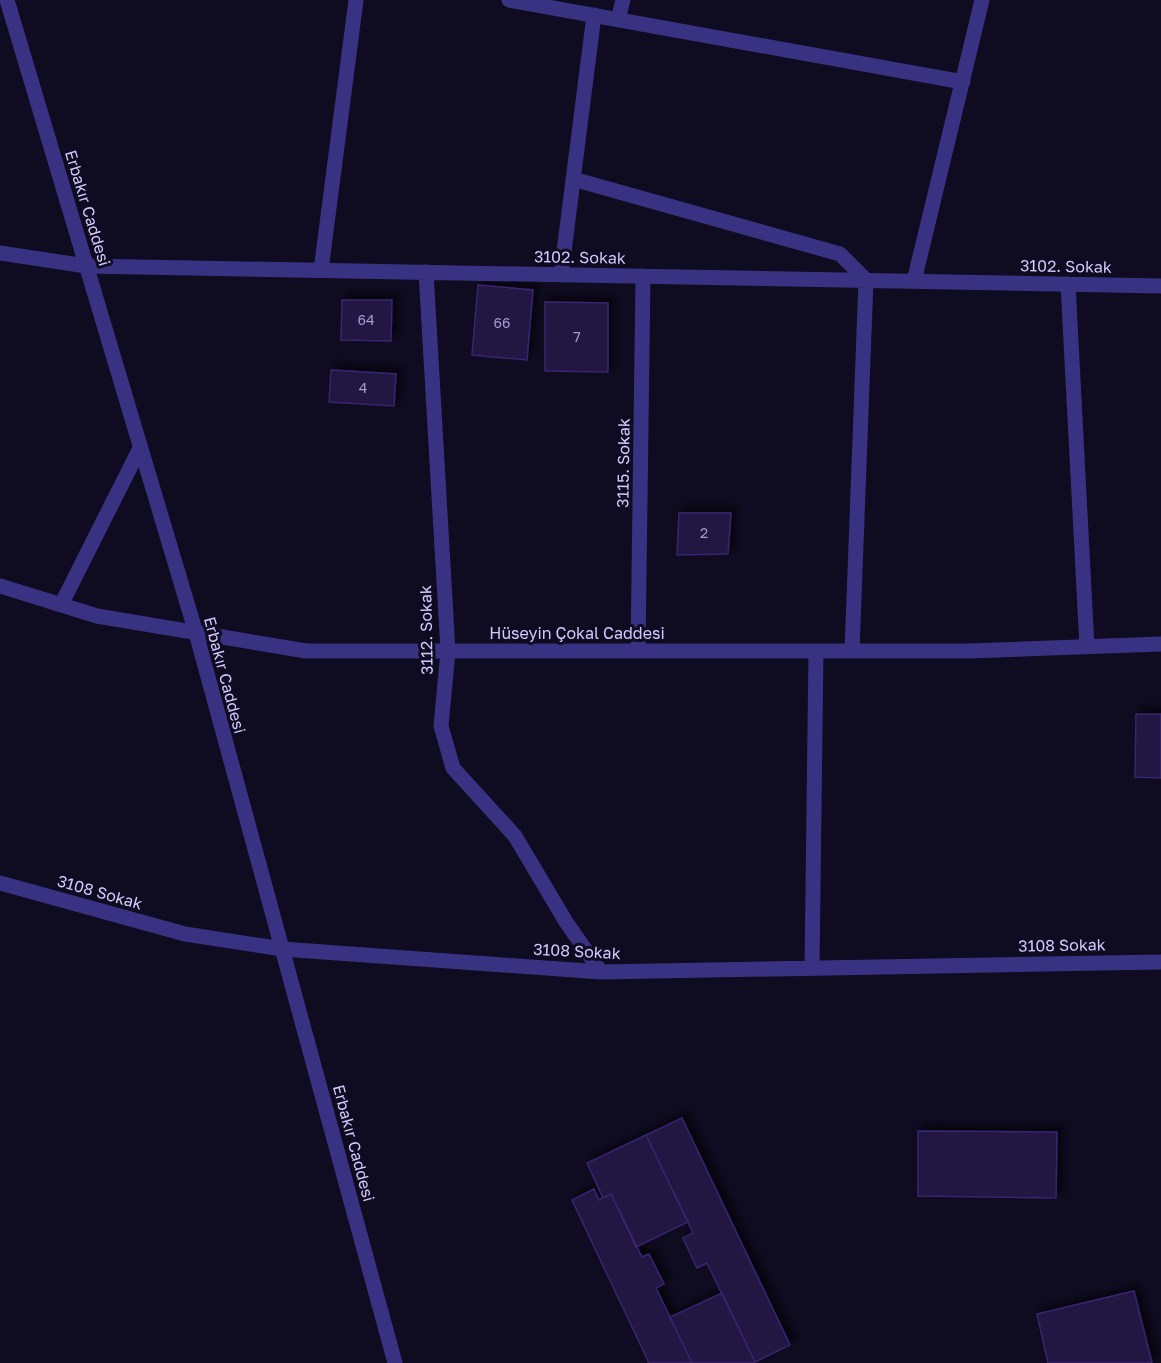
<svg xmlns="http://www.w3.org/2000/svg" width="1161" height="1363" font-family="'Golos Text',sans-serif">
	<defs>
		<filter id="shadow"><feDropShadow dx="5.5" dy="-5.5" stdDeviation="3" flood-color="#0009"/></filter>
	</defs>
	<rect width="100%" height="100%" fill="#0f0b20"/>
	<path fill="#211542" stroke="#382570" stroke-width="1.5" filter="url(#shadow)" d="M478,285L533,290L527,360L472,355Z
		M342,300H392L391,341L341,340Z
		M545,302L608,303V372L545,371Z
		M331,370L396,374L394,406L329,402Z
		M679,513H731L728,554L677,555Z
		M1136,714H1161V778L1135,777Z
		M682,1118L790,1345L755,1362L707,1263L697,1268L683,1238L693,1233L646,1135Z
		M918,1131L1057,1132L1056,1198L918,1196Z
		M646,1135L688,1222L636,1247L611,1194L603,1198L587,1163Z
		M594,1189L599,1200L611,1194L642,1257L649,1254L664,1284L656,1288L692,1363H649L572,1200Z
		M1134,1291L1152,1363H1048L1037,1314Z
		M722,1293L755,1362V1363H692L670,1317Z"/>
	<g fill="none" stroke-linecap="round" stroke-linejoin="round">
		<path stroke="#393283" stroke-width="15" d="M7,0L196,633L395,1363
			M509,0L963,82
			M618,20L623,0
			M573,179L840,254L866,280L852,651
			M0,253L86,266L1161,286
			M321,270L356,0
			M426,272L448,651L441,726L453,768L515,836L566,922L601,972
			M561,275L594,15
			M914,281L982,0
			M1068,284L1087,647
			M0,586L97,616L306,651H969L1161,644
			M61,605L140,448
			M638,651L643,276
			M0,883L185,934L282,949L601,972L1161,962
			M812,968L816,651"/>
	</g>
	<g text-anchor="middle" stroke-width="6" stroke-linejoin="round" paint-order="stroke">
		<g font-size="14" fill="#a69cd0">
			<text x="366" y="325">64</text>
			<text x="502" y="328">66</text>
			<text x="577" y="342">7</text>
			<text x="363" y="393">4</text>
			<text x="704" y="538">2</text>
		</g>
		<g font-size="16" fill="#d2c9ff" stroke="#0f0b20">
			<text transform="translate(88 208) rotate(73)" y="6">Erbakır Caddesi</text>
			<text transform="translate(580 257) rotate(1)" y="6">3102. Sokak</text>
			<text transform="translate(1066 266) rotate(1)" y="6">3102. Sokak</text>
			<text transform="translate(623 463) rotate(-89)" y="6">3115. Sokak</text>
			<text transform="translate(426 630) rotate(-91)" y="6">3112. Sokak</text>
			<text x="577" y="639">Hüseyin Çokal Caddesi</text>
			<text transform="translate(225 675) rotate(75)" y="6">Erbakır Caddesi</text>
			<text transform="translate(100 892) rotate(16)" y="6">3108 Sokak</text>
			<text transform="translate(1062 945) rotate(-1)" y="6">3108 Sokak</text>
			<text transform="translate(577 951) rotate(3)" y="6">3108 Sokak</text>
			<text transform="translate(354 1143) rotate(75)" y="6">Erbakır Caddesi</text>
		</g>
	</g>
</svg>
